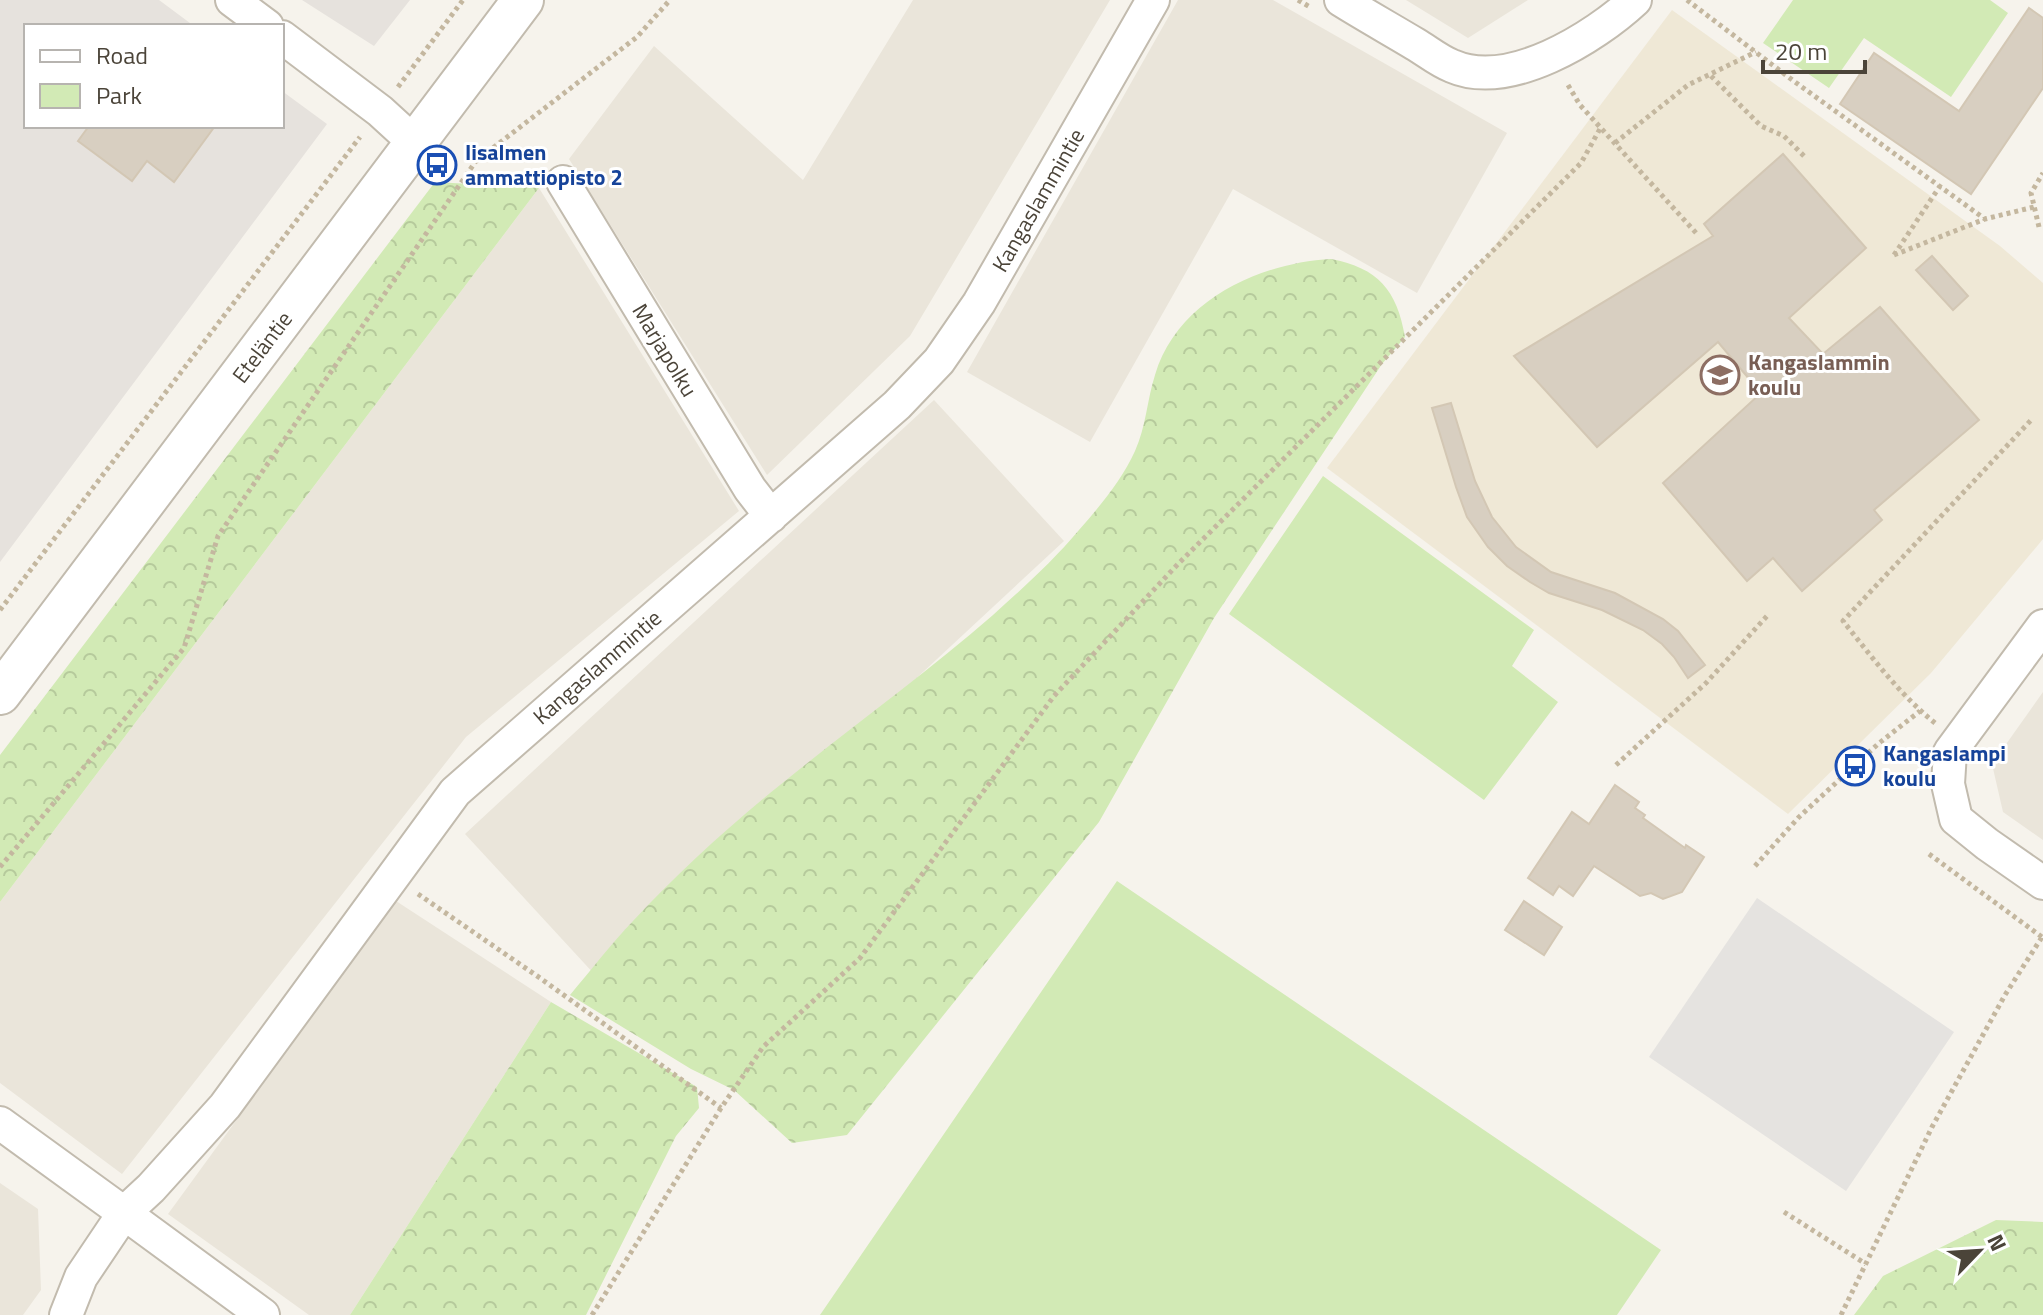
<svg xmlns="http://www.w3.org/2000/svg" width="2043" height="1315" font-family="'Titillium Web',sans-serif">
	<defs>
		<pattern id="forest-crowns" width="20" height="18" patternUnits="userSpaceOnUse" patternTransform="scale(2)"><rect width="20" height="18" fill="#d2eab5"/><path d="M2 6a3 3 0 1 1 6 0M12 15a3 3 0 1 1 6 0" fill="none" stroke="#b6ca9c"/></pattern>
	</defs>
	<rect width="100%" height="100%" fill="#f6f3ec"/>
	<path fill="#eae5da" d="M913,0H1110L910,336L767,475L569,159L654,46L803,180Z
		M1178,0H1273L1507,133L1417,293L1233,189L1090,442L967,372Z
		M1406,0H1528L1468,38Z
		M539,188L739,511L466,737L122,1174L0,1083V902Z
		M934,400L1064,541L596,976L465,834Z
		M2043,692V840L2003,812L1992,764Z
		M396,901L551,1002L350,1315H309L168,1214Z
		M0,1183L38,1209L41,1290L23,1315H0Z"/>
	<path fill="#e6e2dd" d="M0,0H159L194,26H26V126H282V91L327,124L0,562Z
		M302,0H410L374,46Z"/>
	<path fill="#efe8d6" d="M1672,10L2000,246L2043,283V539L1931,673L1788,814L1327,468Z"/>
	<path fill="url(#forest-crowns)" d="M435,182L539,188L0,902V755Z
		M1331,259C1378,268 1397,290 1405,337L1382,364L1214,618L1099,822L847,1135L792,1143L734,1090L691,1069L570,995C591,970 611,944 633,921C679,872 728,827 780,785C850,728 924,675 993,615C1023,588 1053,561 1079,530C1100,506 1122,480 1135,451C1146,427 1147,400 1155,375C1177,301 1258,263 1331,259Z
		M551,1002L697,1087L699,1108L676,1136L586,1315H350Z
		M1996,1220L2043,1222V1315H1854L1883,1276Z"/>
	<path fill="#d2eab5" d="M1793,0H1990L2008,13L1951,97L1864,38L1829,88L1763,43Z
		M1323,476L1534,630L1512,666L1558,702L1484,800L1229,614Z
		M1117,881L1661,1250L1617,1315H820Z"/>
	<path fill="#e5e3e0" d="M1757,898L1954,1032L1846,1191L1649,1057Z"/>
	<path fill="#d8cfc1" stroke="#d3c7b4" stroke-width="2" d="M2029,8L2043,18V88L1971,194L1840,104L1874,53L1959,111Z
		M89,126H215L174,182L147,161L132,181L78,141Z
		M1783,154L1866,248L1789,318L1823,354L1880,307L1979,420L1874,510L1882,520L1802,591L1773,558L1747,581L1663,483L1761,393L1718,342L1597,447L1514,356L1713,236L1704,224Z
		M1932,256L1968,296L1953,310L1916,270Z
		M1451,403L1475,481L1492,517L1516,547L1551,572L1615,593L1663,619L1678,631L1705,665L1688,678L1674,657L1662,644L1643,630L1602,610L1549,593L1530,582L1507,566L1488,547L1467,517L1456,487L1432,408Z
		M1615,785L1639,802L1635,808L1645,815L1643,818L1685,848L1686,845L1704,857L1682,892L1663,899L1651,893L1640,896L1594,866L1573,896L1559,886L1553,895L1528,878L1572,812L1589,824Z
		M1524,901L1562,927L1544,955L1505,930Z"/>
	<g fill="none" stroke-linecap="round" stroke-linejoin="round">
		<g stroke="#c2bbae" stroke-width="36">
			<path id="minor" d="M232,0L267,26
				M1341,0C1365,15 1390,29 1415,44C1427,51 1439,61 1452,66C1509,91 1594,38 1635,0
				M282,37L380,111L415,143
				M563,182L750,489L771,516
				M2043,626L1950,752L1948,784L1956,819L1987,844L2043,883
				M0,1123L124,1213L151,1188L225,1106L455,792L897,405L939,361L979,303L1153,0
				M66,1315L81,1277L124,1213L263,1315"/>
		</g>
		<g stroke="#c2bbae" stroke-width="44">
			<path id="tertiary" d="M0,694L523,0"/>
		</g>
		<path stroke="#c4b79f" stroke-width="5" stroke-dasharray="4 4" stroke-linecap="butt" d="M1298,0L1310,7
			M1687,0L1795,82L1985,219
			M1711,76L1761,126L1784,136L1804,156
			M1568,85L1580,105L1697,234
			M398,87L463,0
			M1615,143L1688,85L1756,52
			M2039,227L2031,193L2043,173
			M1894,255L1985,219L2034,207
			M1894,255L1940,186
			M0,610L360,137
			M1935,723C1899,694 1872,657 1843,621L2033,418
			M1616,765L1706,683L1767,616
			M1929,854L2042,937
			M1755,866L1799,817L1878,744L1920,711
			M0,867L184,648L218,536L476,161L637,37L670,0
			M418,894L540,978L721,1108
			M1784,1212L1866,1264
			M592,1315L721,1108L763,1047L860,958L1054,696L1178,564L1581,163L1601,127
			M1841,1315L1932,1127L2005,995L2042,937"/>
		<use href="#minor" stroke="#fff" stroke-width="32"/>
		<use href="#tertiary" stroke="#fff" stroke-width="40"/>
	</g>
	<defs>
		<g id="bus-ring" transform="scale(2)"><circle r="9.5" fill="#fff" stroke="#1a4fb4" stroke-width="1.5"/><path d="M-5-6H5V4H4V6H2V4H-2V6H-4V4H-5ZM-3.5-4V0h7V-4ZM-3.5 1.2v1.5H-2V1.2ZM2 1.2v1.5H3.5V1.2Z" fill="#1a4fb4"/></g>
		<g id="school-ring" transform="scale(2)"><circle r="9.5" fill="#fff" stroke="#8d6e63" stroke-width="1.5"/><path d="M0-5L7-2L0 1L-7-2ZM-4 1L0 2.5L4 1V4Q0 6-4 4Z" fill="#8d6e63"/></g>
	</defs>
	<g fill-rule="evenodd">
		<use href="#bus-ring" x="437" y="165"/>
		<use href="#school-ring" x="1720" y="375"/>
		<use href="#bus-ring" x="1855" y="766"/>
	</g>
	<g text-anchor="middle" stroke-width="6" stroke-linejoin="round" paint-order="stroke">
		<g font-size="22" font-weight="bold" fill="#164399" stroke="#fff" text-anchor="start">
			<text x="465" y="160">Iisalmen<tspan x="465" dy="25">ammattiopisto 2</tspan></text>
			<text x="1883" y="761">Kangaslampi<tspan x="1883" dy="25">koulu</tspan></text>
		</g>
		<g font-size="22" fill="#4b4439" stroke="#fff">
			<text transform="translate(1038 200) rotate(-60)" y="8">Kangaslammintie</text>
			<text transform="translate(262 347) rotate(-53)" y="8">Eteläntie</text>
			<text transform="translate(665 350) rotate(59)" y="8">Marjapolku</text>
			<text transform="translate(597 667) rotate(-41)" y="8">Kangaslammintie</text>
		</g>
		<g font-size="22" font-weight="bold" fill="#785e54" stroke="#fff" text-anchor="start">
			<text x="1748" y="370">Kangaslammin<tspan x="1748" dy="25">koulu</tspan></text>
		</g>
	</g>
	<rect x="24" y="24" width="260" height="104" fill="#ffffff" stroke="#b7b4b0" stroke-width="2"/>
	<rect x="40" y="50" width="40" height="12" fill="#ffffff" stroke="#b7b4b0" stroke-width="2"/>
	<text x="96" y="64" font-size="24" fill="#4b4439">Road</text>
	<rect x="40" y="84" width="40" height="24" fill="#d2eab5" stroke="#b7b4b0" stroke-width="2"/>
	<text x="96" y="104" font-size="24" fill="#4b4439">Park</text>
	<g transform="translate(1979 1251) rotate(65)" stroke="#ffffff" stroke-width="6" paint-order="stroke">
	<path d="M0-6L14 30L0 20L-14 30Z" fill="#4b4439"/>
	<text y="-12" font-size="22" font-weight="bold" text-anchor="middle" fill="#4b4439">N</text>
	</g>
	<path d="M1763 60v12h102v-12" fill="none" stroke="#4b4439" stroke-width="4"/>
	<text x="1775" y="60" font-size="24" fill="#4b4439" stroke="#ffffff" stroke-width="6" paint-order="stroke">20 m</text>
</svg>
